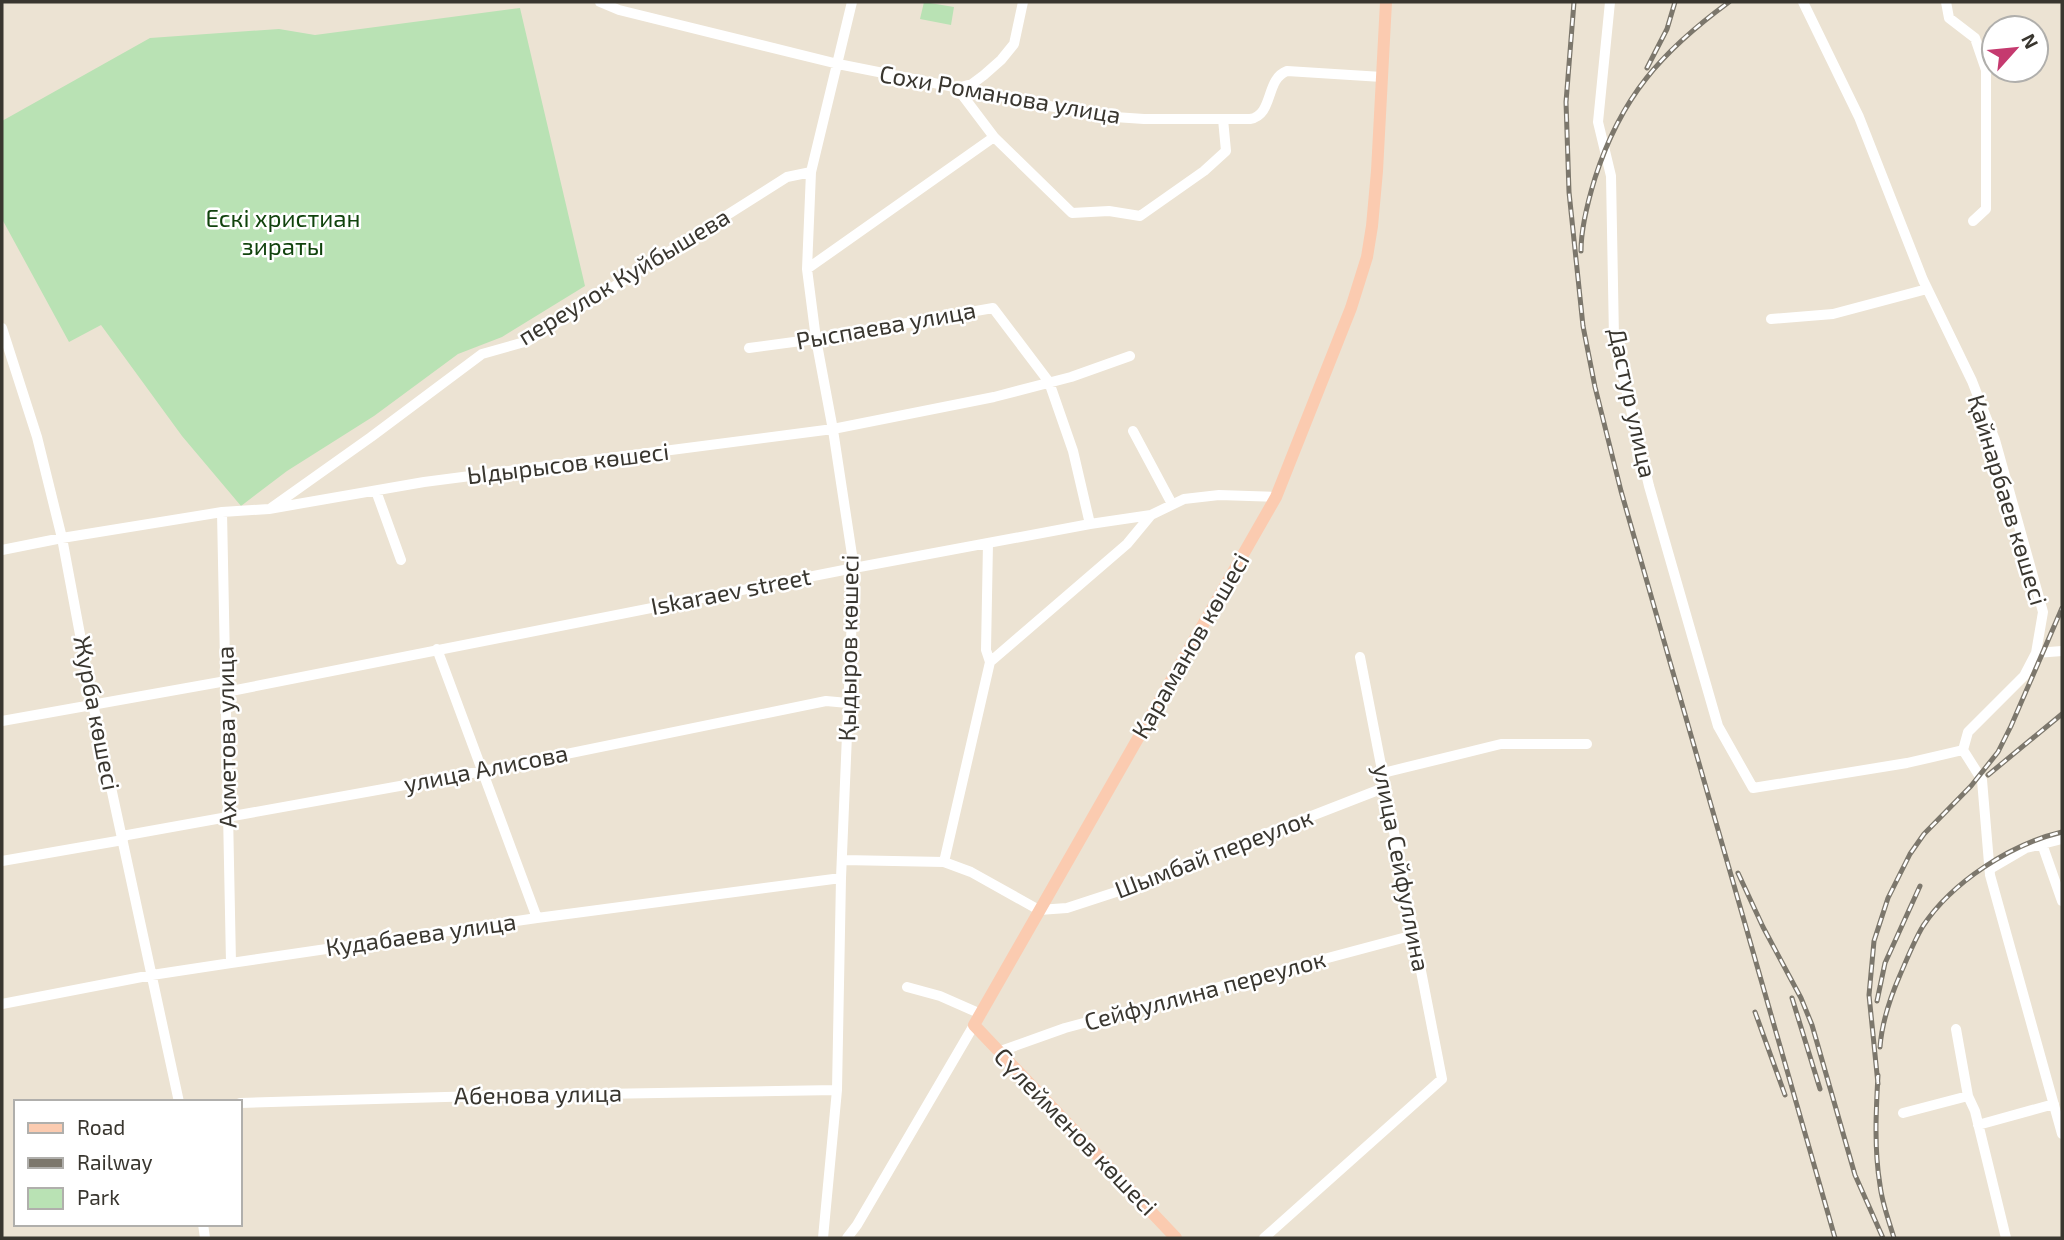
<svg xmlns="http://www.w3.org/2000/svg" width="2064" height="1240" font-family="'Exo 2',sans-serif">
	<rect width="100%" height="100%" fill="#ece3d3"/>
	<path fill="#b9e2b4" d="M924,2L954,7L951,25L920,19Z
		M520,8L585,286L502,337L458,354L374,416L287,471L241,506L182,436L101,325L69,342L2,219V121L150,38L279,29L315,35Z"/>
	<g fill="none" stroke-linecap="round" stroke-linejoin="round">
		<path stroke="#fff" stroke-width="10" d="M600,2L619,10L838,64L1100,116L1144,119H1250C1274,115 1265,79 1287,71L1382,77
			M1023,2L1014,44L1001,60L984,75L972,84L957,88L994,137L1072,213L1109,211L1140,216L1204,171L1226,151L1223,119
			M1610,2L1598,122L1611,176L1614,338L1649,486L1718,726L1753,788L1907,763L1963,750
			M1803,2L1859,117L1923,280L1972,381L1995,440L2043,612L2036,653L2024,676L1968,732L1963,750L1982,780L1990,875L2062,1134
			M1946,2L1949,18L1975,38L1986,70V209L1973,221
			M807,269L994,137
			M1771,319L1833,314L1927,289
			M2,328L37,437L62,538L93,704L179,1102
			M749,348L816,339L993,308L1049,382L1073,451L1090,524
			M1133,431L1172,504
			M376,491L401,560
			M271,508L371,437L482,354L528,341L787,177L811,172
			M222,512L231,963
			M2,550L62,538L222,512L269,509L424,482L833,429L994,397L1071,377L1130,356
			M437,649L537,918
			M2036,653L2062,651
			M990,662L1127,544L1151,515
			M226,692L854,568L1090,524L1151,515L1184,499L1219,495L1276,497
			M2,721L226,681
			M1383,773L1501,744H1587
			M122,836L483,771L826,701L848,703
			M2042,844L2062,901
			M843,860L944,862L971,872L1039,910L1067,908L1119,891L1386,787
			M2,861L123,840
			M944,862L990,662L986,650L988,543
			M1990,869L2026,848L2062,839
			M907,987L940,996L981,1014
			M2,1004L152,975L231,963L537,918L841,878
			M1956,1029L1968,1096L1975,1111L2006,1238
			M998,1052L1065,1028L1414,935
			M240,1103L480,1096L837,1090
			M1903,1113L1968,1096
			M1978,1125L2054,1104
			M203,1224L205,1238
			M823,1238L837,1090L841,878L854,568L833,430L816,339L807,269L811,172L852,2
			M847,1238L857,1225L974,1025
			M1264,1238L1442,1079L1360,657"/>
		<path stroke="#fbcbb0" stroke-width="12" d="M1176,1238L974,1025L1276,497L1351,308L1367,257L1372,226L1377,171L1386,2"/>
		<g stroke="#7c776c" stroke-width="5">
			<path id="rail" d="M1574,2L1566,102L1569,192L1583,326L1595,387L1621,491L1835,1238
				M1647,68L1667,29L1675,2
				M1581,251C1581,227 1588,201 1595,178C1621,97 1661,52 1729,2
				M1988,775L2062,714
				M1738,873L1763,927L1801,998L1812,1025L1855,1175L1883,1238
				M1792,998L1820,1089
				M1877,1001L1885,963L1920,886
				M1755,1012L1785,1095
				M1880,1047C1882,1022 1890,998 1900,975C1907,959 1914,941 1923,926C1952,882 2011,844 2062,832
				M1878,1075C1876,1111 1874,1149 1880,1185C1882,1203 1889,1221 1894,1238
				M1878,1084L1869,995L1874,941L1888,898L1910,854L1924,834L1971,786L1998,752L2011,726L2062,608"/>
		</g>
		<use href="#rail" stroke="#fff" stroke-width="2.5" stroke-dasharray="8" stroke-linecap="butt"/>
	</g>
	<g text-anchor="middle" stroke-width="5" stroke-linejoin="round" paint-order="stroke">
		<g font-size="24" fill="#39362f" stroke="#fff">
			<text transform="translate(1000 95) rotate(10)" y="8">Сохи Романова улица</text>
			<text transform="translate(624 277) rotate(-31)" y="8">переулок Куйбышева</text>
			<text transform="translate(886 326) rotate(-10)" y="8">Рыспаева улица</text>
			<text transform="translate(1632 403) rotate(78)" y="8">Дастур улица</text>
			<text transform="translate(568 464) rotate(-7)" y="8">Ыдырысов көшесі</text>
			<text transform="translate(2007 500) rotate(73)" y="8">Қайнарбаев көшесі</text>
			<text transform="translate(731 592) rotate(-11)" y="8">Iskaraev street</text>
			<text transform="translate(1191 646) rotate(-60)" y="8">Қараманов көшесі</text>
			<text transform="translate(849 648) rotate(-89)" y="8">Қыдыров көшесі</text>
			<text transform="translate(96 713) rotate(79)" y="8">Журба көшесі</text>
			<text transform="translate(227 737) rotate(-91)" y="8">Ахметова улица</text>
			<text transform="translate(486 769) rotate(-11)" y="8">улица Алисова</text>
			<text transform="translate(1214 854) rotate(-21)" y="8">Шымбай переулок</text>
			<text transform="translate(1401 868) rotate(79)" y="8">улица Сейфуллина</text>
			<text transform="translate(421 935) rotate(-8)" y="8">Кудабаева улица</text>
			<text transform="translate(1205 991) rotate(-15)" y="8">Сейфуллина переулок</text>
			<text transform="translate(538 1095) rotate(-1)" y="8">Абенова улица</text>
			<text transform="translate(1075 1132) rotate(46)" y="8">Сүлейменов көшесі</text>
		</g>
		<g font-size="24" fill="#11430d" stroke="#fff">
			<text x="283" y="227">Ескі христиан<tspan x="283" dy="28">зираты</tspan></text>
		</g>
	</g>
	<rect width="2064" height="1240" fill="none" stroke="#39362f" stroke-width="7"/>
	<rect x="14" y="1100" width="228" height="126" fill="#ffffff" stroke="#b0afac" stroke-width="2"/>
	<rect x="28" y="1123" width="35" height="10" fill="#fbcbb0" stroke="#b0afac" stroke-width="2"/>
	<text x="77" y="1135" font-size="21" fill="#39362f">Road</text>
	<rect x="28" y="1158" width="35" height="10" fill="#7c776c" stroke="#b0afac" stroke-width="2"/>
	<text x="77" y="1170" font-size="21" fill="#39362f">Railway</text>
	<rect x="28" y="1188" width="35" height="21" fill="#b9e2b4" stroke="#b0afac" stroke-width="2"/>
	<text x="77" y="1205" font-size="21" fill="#39362f">Park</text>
	<g transform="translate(2015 49) rotate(63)"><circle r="33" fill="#ffffff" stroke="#b0afac" stroke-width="2"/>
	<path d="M0-5L12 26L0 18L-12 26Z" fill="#c53a6f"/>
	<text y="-10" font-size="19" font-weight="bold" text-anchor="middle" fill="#39362f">N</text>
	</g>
</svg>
